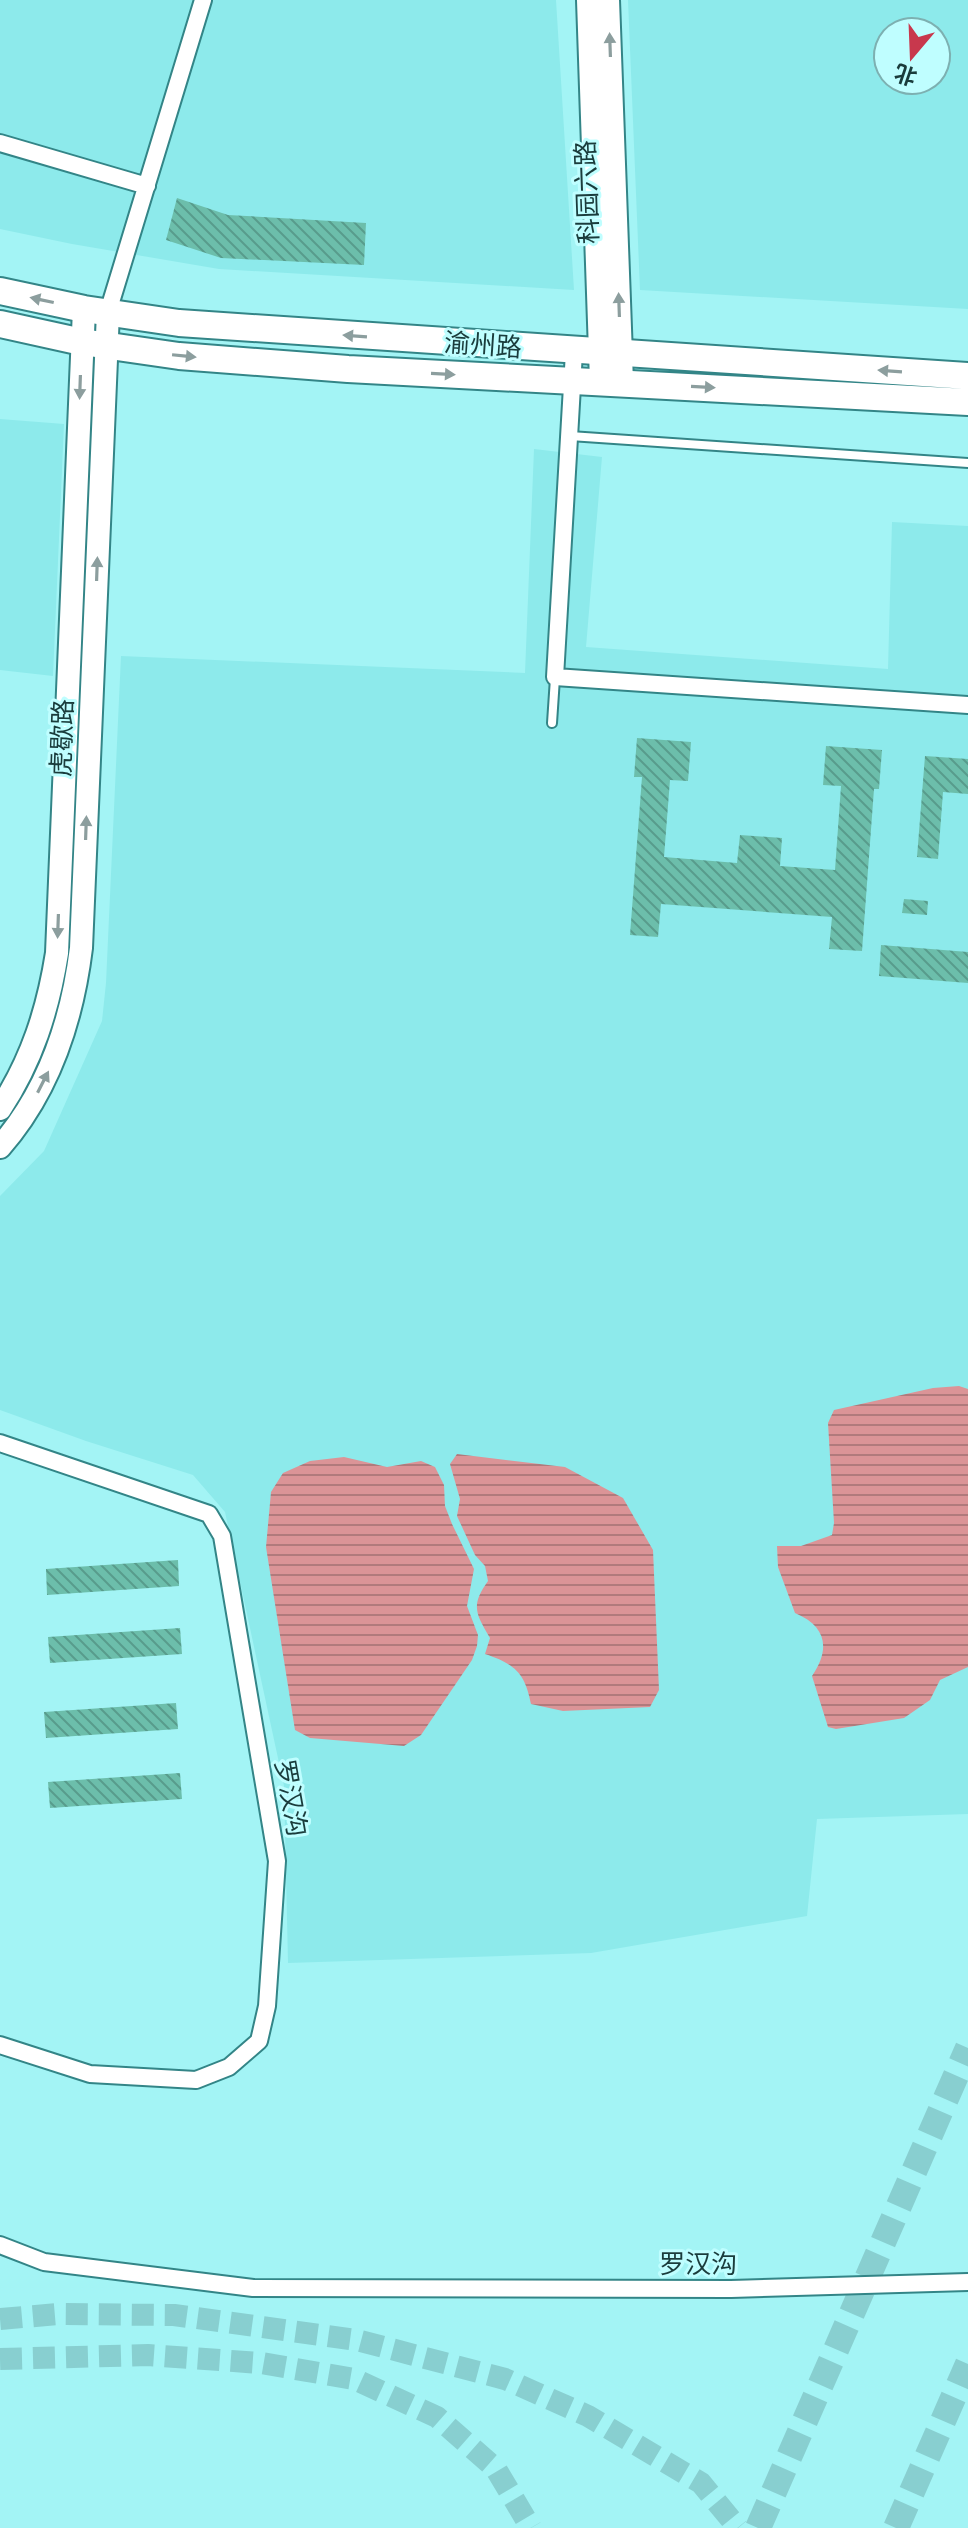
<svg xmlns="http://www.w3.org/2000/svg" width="968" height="2528" font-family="'PT Sans','Noto Sans SC',sans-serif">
	<defs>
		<pattern id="water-rules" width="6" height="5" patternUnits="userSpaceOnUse" patternTransform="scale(2)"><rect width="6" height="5" fill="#db9497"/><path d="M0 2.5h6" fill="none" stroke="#b17a7c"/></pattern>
		<pattern id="building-back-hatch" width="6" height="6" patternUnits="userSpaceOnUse" patternTransform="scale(2)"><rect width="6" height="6" fill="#6cbeab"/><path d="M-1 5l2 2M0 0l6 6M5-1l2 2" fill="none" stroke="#589c8c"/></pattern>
	</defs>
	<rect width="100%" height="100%" fill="#a3f4f5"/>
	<path fill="#8deaeb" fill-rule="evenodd" d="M0,0H556L574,290L219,269L72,244L0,229Z
		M628,0H968V309L640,290ZM888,32H936V80H888Z
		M0,419L64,424L53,676L0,670Z
		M534,449L602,457L586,647L888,669L892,522L968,526V1814L817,1819L807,1916L591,1953L288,1963L284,1786L225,1512L193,1475L86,1441L0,1410V1196L44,1151L102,1021L106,983L121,656L525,673Z"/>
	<path fill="url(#water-rules)" d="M959,1386L968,1389V1667L940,1680L930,1700L904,1718L836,1729L828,1727L812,1676C831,1648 826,1626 795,1613L778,1567L777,1546H801L832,1535L834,1523L828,1423L834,1410L933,1388Z
		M457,1454L565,1467L623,1498L653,1550L659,1690L650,1707L563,1711L531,1704C525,1673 515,1664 485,1654L490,1638C475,1613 471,1605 488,1581L485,1566L475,1555L457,1516L460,1499L450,1464Z
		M344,1457L387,1467L421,1461L435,1467L444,1485L445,1506L452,1524L474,1569L467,1606L478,1635L477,1646L472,1660L421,1735L404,1746L310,1738L295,1730L266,1547L271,1492L283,1473L310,1461Z"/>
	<path fill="url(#building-back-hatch)" d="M177,198L228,215L366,223L364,265L221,258L166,240Z
		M637,738L691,742L688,781L670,780L664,857L737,863L740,835L782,838L780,866L835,870L841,786L823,785L826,746L882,750L879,789H874L862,951L829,949L832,917L661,904L658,937L630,935L642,777H634Z
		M925,756L968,759V794L943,792L938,859L917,857Z
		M904,899L928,901L927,915L902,913Z
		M881,945L968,952V983L879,976Z
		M178,1560L179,1586L47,1595L46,1569Z
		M180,1628L182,1654L50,1663L48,1637Z
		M176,1703L178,1729L46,1738L44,1712Z
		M180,1773L182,1799L50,1808L48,1782Z"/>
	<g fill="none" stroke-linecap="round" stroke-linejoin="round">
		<path stroke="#88cfd0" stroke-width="22" stroke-dasharray="22 11" stroke-linecap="butt" d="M0,2319L58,2314L174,2315L357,2340L505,2379L588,2416L701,2483L738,2528
			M0,2359L148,2355L261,2363L354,2379L437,2417L496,2469L531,2528"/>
		<path stroke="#88cfd0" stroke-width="26" stroke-dasharray="26 13" stroke-linecap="butt" d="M758,2528L968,2048
			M896,2528L968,2364"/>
		<g stroke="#338587" stroke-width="12">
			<path id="service" d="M570,436L968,463
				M552,723L555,678"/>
		</g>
		<g stroke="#338587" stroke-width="20">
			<path id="minor" d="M0,143L147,186
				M108,312L203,0
				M574,352L555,677L968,705
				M0,1443L209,1514L222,1536L277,1861L267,2006L259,2041L229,2067L196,2080L90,2074L0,2045
				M0,2245L44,2262L253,2288L731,2289L968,2282"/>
		</g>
		<g stroke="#338587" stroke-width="26">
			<path id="secondary" d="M588,0L601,381
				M608,0L622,383
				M0,1109C32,1060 48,1010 57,953L84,309
				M0,1147C49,1091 72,1021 81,948L108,312"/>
		</g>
		<g stroke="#338587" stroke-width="30">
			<path id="primary" d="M0,291L84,309L179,323L968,376
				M0,324L82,342L179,356L348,369L968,402"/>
		</g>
		<use href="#service" stroke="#fff" stroke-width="8"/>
		<use href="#minor" stroke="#fff" stroke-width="16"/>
		<use href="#secondary" stroke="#fff" stroke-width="22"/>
		<use href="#primary" stroke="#fff" stroke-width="26"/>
	</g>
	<defs><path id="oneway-solid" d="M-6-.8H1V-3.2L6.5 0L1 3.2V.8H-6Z" transform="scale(2)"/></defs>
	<g fill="#8c9e9e">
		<use href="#oneway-solid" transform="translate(610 45) rotate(-92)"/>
		<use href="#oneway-solid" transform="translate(42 300) rotate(-168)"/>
		<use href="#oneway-solid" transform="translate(619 305) rotate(-92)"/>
		<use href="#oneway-solid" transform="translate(355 336) rotate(-176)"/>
		<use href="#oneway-solid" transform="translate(184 356) rotate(6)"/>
		<use href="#oneway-solid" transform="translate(890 371) rotate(-176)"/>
		<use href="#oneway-solid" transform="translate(443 374) rotate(3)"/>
		<use href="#oneway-solid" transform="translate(80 387) rotate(92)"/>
		<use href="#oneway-solid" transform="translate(703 387) rotate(3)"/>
		<use href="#oneway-solid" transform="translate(97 569) rotate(-88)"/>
		<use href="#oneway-solid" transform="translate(86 828) rotate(-88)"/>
		<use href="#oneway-solid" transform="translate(58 926) rotate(92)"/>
		<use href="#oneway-solid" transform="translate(43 1082) rotate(-63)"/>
	</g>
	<g text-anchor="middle" stroke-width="6" stroke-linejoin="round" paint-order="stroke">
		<g font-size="26" fill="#1a3c3c" stroke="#bffeff">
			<text transform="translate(587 192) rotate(-92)" y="9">科园六路</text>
			<text transform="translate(483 345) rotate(4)" y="9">渝州路</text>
			<text transform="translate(62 738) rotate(-88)" y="9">虎歇路</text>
			<text transform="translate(291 1798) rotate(80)" y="9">罗汉沟</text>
			<text x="698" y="2273">罗汉沟</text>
		</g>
	</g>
	<g transform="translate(912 56) rotate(199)"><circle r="38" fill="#bffeff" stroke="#7db0b1" stroke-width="2"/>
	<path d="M0-6L14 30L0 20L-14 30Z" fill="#c8384d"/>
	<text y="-12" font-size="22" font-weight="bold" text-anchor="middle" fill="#1a3c3c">北</text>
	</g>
</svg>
